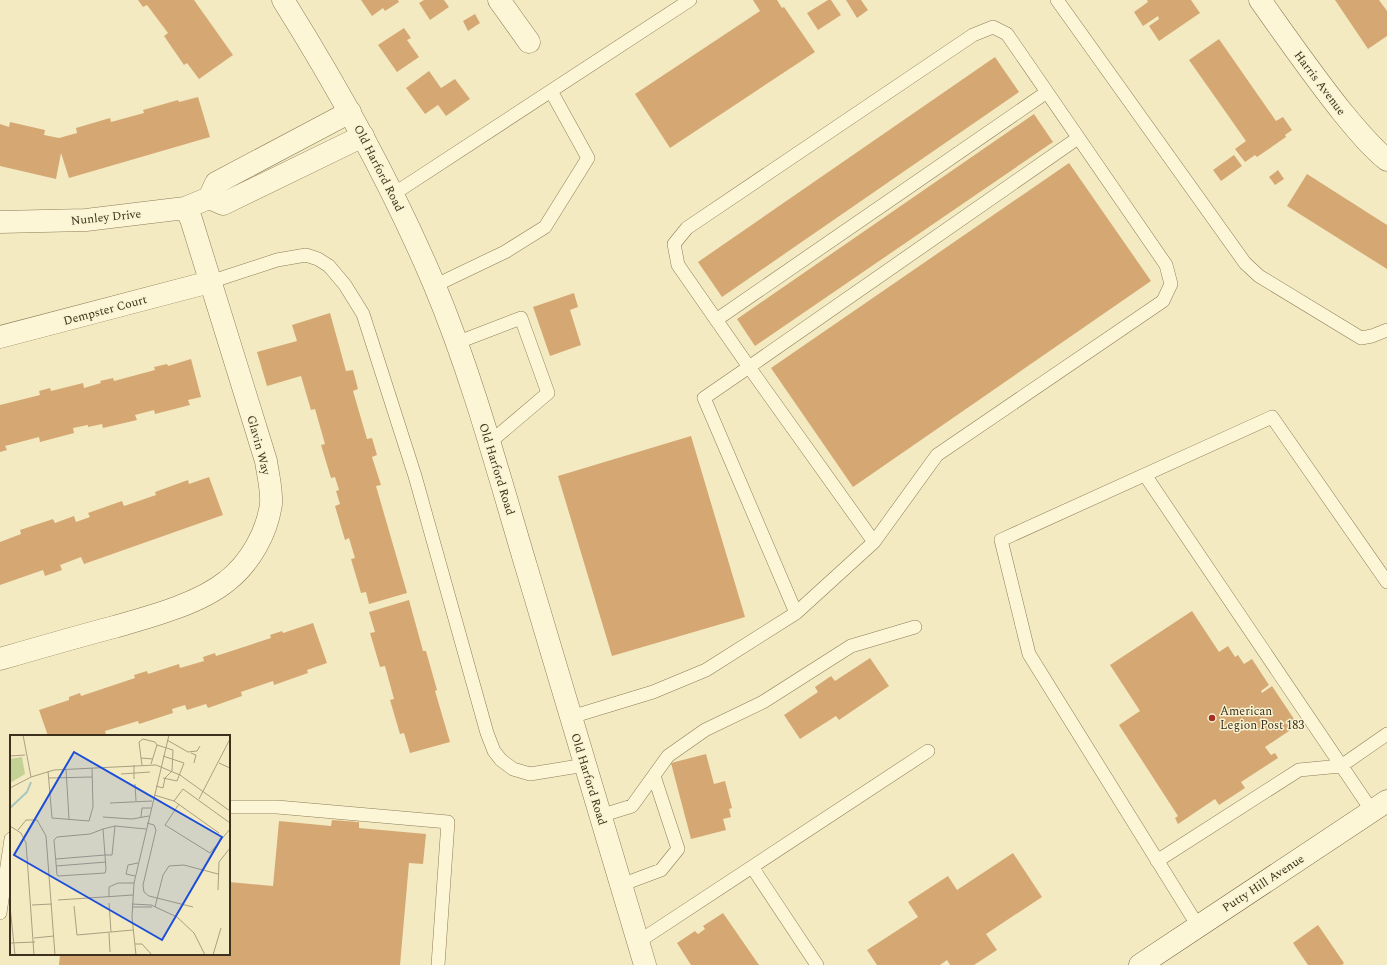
<svg xmlns="http://www.w3.org/2000/svg" width="1387" height="965" font-family="Spectral,serif">
	<rect width="100%" height="100%" fill="#f3eac2"/>
	<path fill="#d5a873" d="M138,0H194L233,55L199,79L187,63L184,65L164,36L168,33L147,5L143,7Z
		M361,0H398L399,2L385,11L383,8L372,16Z
		M424,0H444L449,7L430,20L419,3Z
		M753,0H777L782,8L784,7L815,52L670,148L635,94L760,11Z
		M828,0H831L841,15L818,30L807,13Z
		M846,0H861L868,10L857,18Z
		M1147,0H1191L1200,13L1159,41L1149,26L1159,19L1158,16L1143,26L1134,12L1148,2Z
		M1335,0H1379L1387,11V36L1368,49Z
		M475,14L480,23L468,31L463,21Z
		M404,28L411,38L407,40L419,57L397,72L378,45Z
		M1219,39L1276,121L1283,117L1292,130L1285,135L1286,137L1257,157L1255,155L1245,162L1235,149L1246,141L1189,60Z
		M995,57L1019,92L722,297L698,262Z
		M429,71L441,88L455,79L470,99L446,116L438,105L425,114L406,88Z
		M198,97L210,137L69,178L61,153L56,179L0,166V124L9,127L10,122L45,130L44,135L59,138L77,133L76,128L110,118L111,122L144,113L143,110L178,100L179,102Z
		M1034,114L1053,142L755,346L737,319Z
		M1234,155L1242,166L1221,181L1213,170Z
		M1069,163L1151,281L853,487L771,368Z
		M1278,170L1284,179L1275,185L1269,177Z
		M1307,174L1387,225V269L1287,206Z
		M574,293L578,307L570,310L581,345L550,356L533,307Z
		M330,313L346,371L353,370L358,389L353,391L367,439L372,438L377,455L372,457L381,485L376,486L407,593L369,604L366,592L361,593L351,559L355,558L349,538L345,540L335,506L340,504L336,491L339,490L335,477L331,478L321,445L325,444L315,409L311,410L301,376L267,386L257,352L297,341L292,325Z
		M191,359L201,397L188,400L190,405L155,414L154,410L135,415L137,420L103,428L102,424L88,427V425L73,428L74,433L40,442L39,437L5,446L7,450L0,452V405L40,395L39,391L50,388L51,391L83,383L84,388L101,383L100,381L113,378L114,381L155,370L154,367L167,364L168,366Z
		M691,436L745,617L612,656L558,476Z
		M209,477L223,515L84,564L81,557L60,565L62,570L45,576L43,570L0,585V542L21,534L20,530L53,519L55,523L74,516L76,522L90,517L88,513L122,501L124,506L156,495L155,492L188,480L189,484Z
		M409,600L423,651H426L437,690L435,691L450,742L410,753L404,733L400,734L390,700L394,699L385,666L380,667L370,633L375,632L369,612Z
		M1192,611L1219,652L1228,646L1235,657L1238,655L1244,664L1252,659L1269,685L1261,691L1262,693L1272,686L1298,725L1265,747L1271,755L1275,753L1278,758L1241,782L1245,788L1219,805L1215,799L1178,824L1175,818L1178,816L1119,725L1140,711L1110,665Z
		M313,623L327,663L307,670L308,673L274,685L273,681L241,692L242,696L208,708L206,704L187,710L185,705L172,709L173,713L139,724L138,721L105,731L106,735L104,736H48L39,710L69,700V697L80,693L81,696L135,678L134,675L147,671L148,674L179,664L180,668L204,661L203,657L215,653L216,656L271,638L270,635L282,631L283,633Z
		M870,658L889,686L839,720L836,716L800,739L784,715L818,692L815,687L831,676L835,681Z
		M706,754L714,784L725,781L732,808L729,809L731,817L723,819L726,830L691,839L671,763Z
		M332,820L359,822V828L426,834L423,864L409,863L400,965H59L60,954H229V882L273,886L279,821L331,826Z
		M1013,853L1042,897L986,934L997,950L974,965H950L947,960L940,965H877L867,950L918,917L908,902L948,876L957,890Z
		M723,913L759,965H691L677,943L695,931L698,934L705,929L703,926Z
		M1318,925L1344,963L1342,965H1308L1293,943Z"/>
	<g fill="none" stroke-linecap="round" stroke-linejoin="round">
		<g stroke="#8f7c57" stroke-width="14">
			<path id="service" d="M1057,0L1245,263L1259,276L1361,338L1372,336L1387,330
				M392,195L690,0
				M210,282L277,260L306,255L318,259L329,266L345,285L363,314L415,476L487,733L494,751L501,760L513,769L530,774L585,765
				M434,286L505,252L545,227L588,158L551,91
				M716,320L1047,92
				M456,343L521,318L548,393L489,443
				M1145,475L1372,811
				M874,542L749,367L678,265L674,244L687,228L973,35L993,27L1007,34L1166,265L1171,284L1163,301L937,455L874,542L796,613L704,398L749,367L1078,138
				M571,717L653,692L706,670L796,613
				M229,807H277L448,822L438,965
				M600,816L632,806L668,756L705,730L763,702L851,646L915,627
				M1157,861L1299,770L1341,766L1387,734
				M752,867L817,965
				M621,885L661,870L678,849L654,776
				M0,913L11,839
				M1198,926L1029,654L1001,540L1272,417L1387,582
				M638,942L928,751"/>
		</g>
		<g stroke="#8f7c57" stroke-width="23">
			<path id="minor" d="M499,0L529,42
				M1260,0C1287,38 1314,77 1343,113C1357,130 1371,147 1387,160
				M209,198L223,204L363,136
				M0,222L86,220L185,208L209,198L216,183L350,112
				M0,337L210,282
				M0,659C38,648 76,637 114,627C149,617 199,604 227,581C250,563 267,533 271,504C272,490 268,475 266,461L191,219L185,208"/>
		</g>
		<g stroke="#8f7c57" stroke-width="23">
			<path id="tertiary" d="M283,0C340,91 392,185 434,284C472,375 498,472 526,566C565,699 605,832 645,965"/>
		</g>
		<g stroke="#715c3a" stroke-width="23">
			<path id="secondary" d="M1140,965L1387,801"/>
		</g>
		<use href="#service" stroke="#fcf6d6" stroke-width="13"/>
		<use href="#minor" stroke="#fcf6d6" stroke-width="22"/>
		<use href="#tertiary" stroke="#fcf6d6" stroke-width="22"/>
		<use href="#secondary" stroke="#fcf6d6" stroke-width="22"/>
	</g>
	<circle fill="#a52f20" stroke="#f9f3d2" stroke-width="1.5" cx="1212" cy="718" r="4"/>
	<g text-anchor="middle" stroke-width="3" stroke-linejoin="round" paint-order="stroke">
		<g font-size="12" fill="#3d301c" stroke="#f9f3d2">
			<text transform="translate(1320 83) rotate(53)" y="4">Harris Avenue</text>
			<text transform="translate(379 168) rotate(63)" y="4">Old Harford Road</text>
			<text transform="translate(106 217) rotate(-6)" y="4">Nunley Drive</text>
			<text transform="translate(105 310) rotate(-15)" y="4">Dempster Court</text>
			<text transform="translate(259 445) rotate(75)" y="4">Glavin Way</text>
			<text transform="translate(497 469) rotate(73)" y="4">Old Harford Road</text>
			<text transform="translate(589 779) rotate(73)" y="4">Old Harford Road</text>
			<text transform="translate(1263 883) rotate(-33)" y="4">Putty Hill Avenue</text>
		</g>
		<g font-size="12" fill="#3d301c" stroke="#f9f3d2" text-anchor="start">
			<text x="1220" y="715">American<tspan x="1220" dy="14">Legion Post 183</tspan></text>
		</g>
	</g>
	<g transform="translate(10 735)">
		<rect width="220" height="220" fill="#f3eac2"/>
		<path d="M12,22L15,39L0,48V24Z" fill="#c3d294"/>
		<path fill="none" stroke="#a5c5bf" stroke-width="2" d="M0,73L17,57L21,47"/>
		<path fill="none" stroke="#aaa080" stroke-width="1" d="M13,0L21,42M157,5L178,17L187,16L190,11M181,18L186,20L184,28M0,21L15,20M131,23L129,7L133,4L145,7L147,10M209,28L220,33M141,29L147,10L163,15L162,36L155,43L153,53L146,51M124,30V44M132,30L131,23L143,24M56,34L59,84M38,36L42,83L79,86L83,72L82,33M111,39L140,37M39,43L82,42M153,43L167,46L174,28L153,21M125,49L126,66M0,53L21,42L44,35L146,30L170,40L220,76M144,60L164,66L209,98M189,64L220,4M164,66L173,54L220,88M100,68L142,66M169,69L155,90L200,118L220,94M93,82L122,84L139,81M131,82L132,73H141M137,88L144,90L146,95L133,150L134,157L139,161L183,172M0,91L11,98L16,108L24,220M105,91L136,94M8,95L16,85H27L36,101L45,220M46,124L95,120H102L105,91L93,94L80,99L47,102L44,105L47,140L48,141L95,138L96,135L95,120L93,94M46,131L96,127M125,141L116,139L118,130L128,128M208,155L209,127L220,113M99,162V152L108,148H124M48,165L123,160M99,168L101,197M122,169L141,170L167,182L184,198L195,220M22,170L42,169M0,171L5,220M64,171L67,200L123,195M122,172H142M145,172L153,140L159,131L174,130L208,139M99,198L100,217M24,203L44,201M0,208L25,207M125,209H132L142,220M126,220L122,182L124,148L159,0M203,220L211,193"/>
		<path fill="#1d4ed8" fill-opacity="0.15" stroke="#1d4ed8" stroke-width="2" d="M64,17L212,102L152,205L4,120Z"/>
		<rect width="220" height="220" fill="none" stroke="#3d301c" stroke-width="2"/>
	</g>
</svg>
